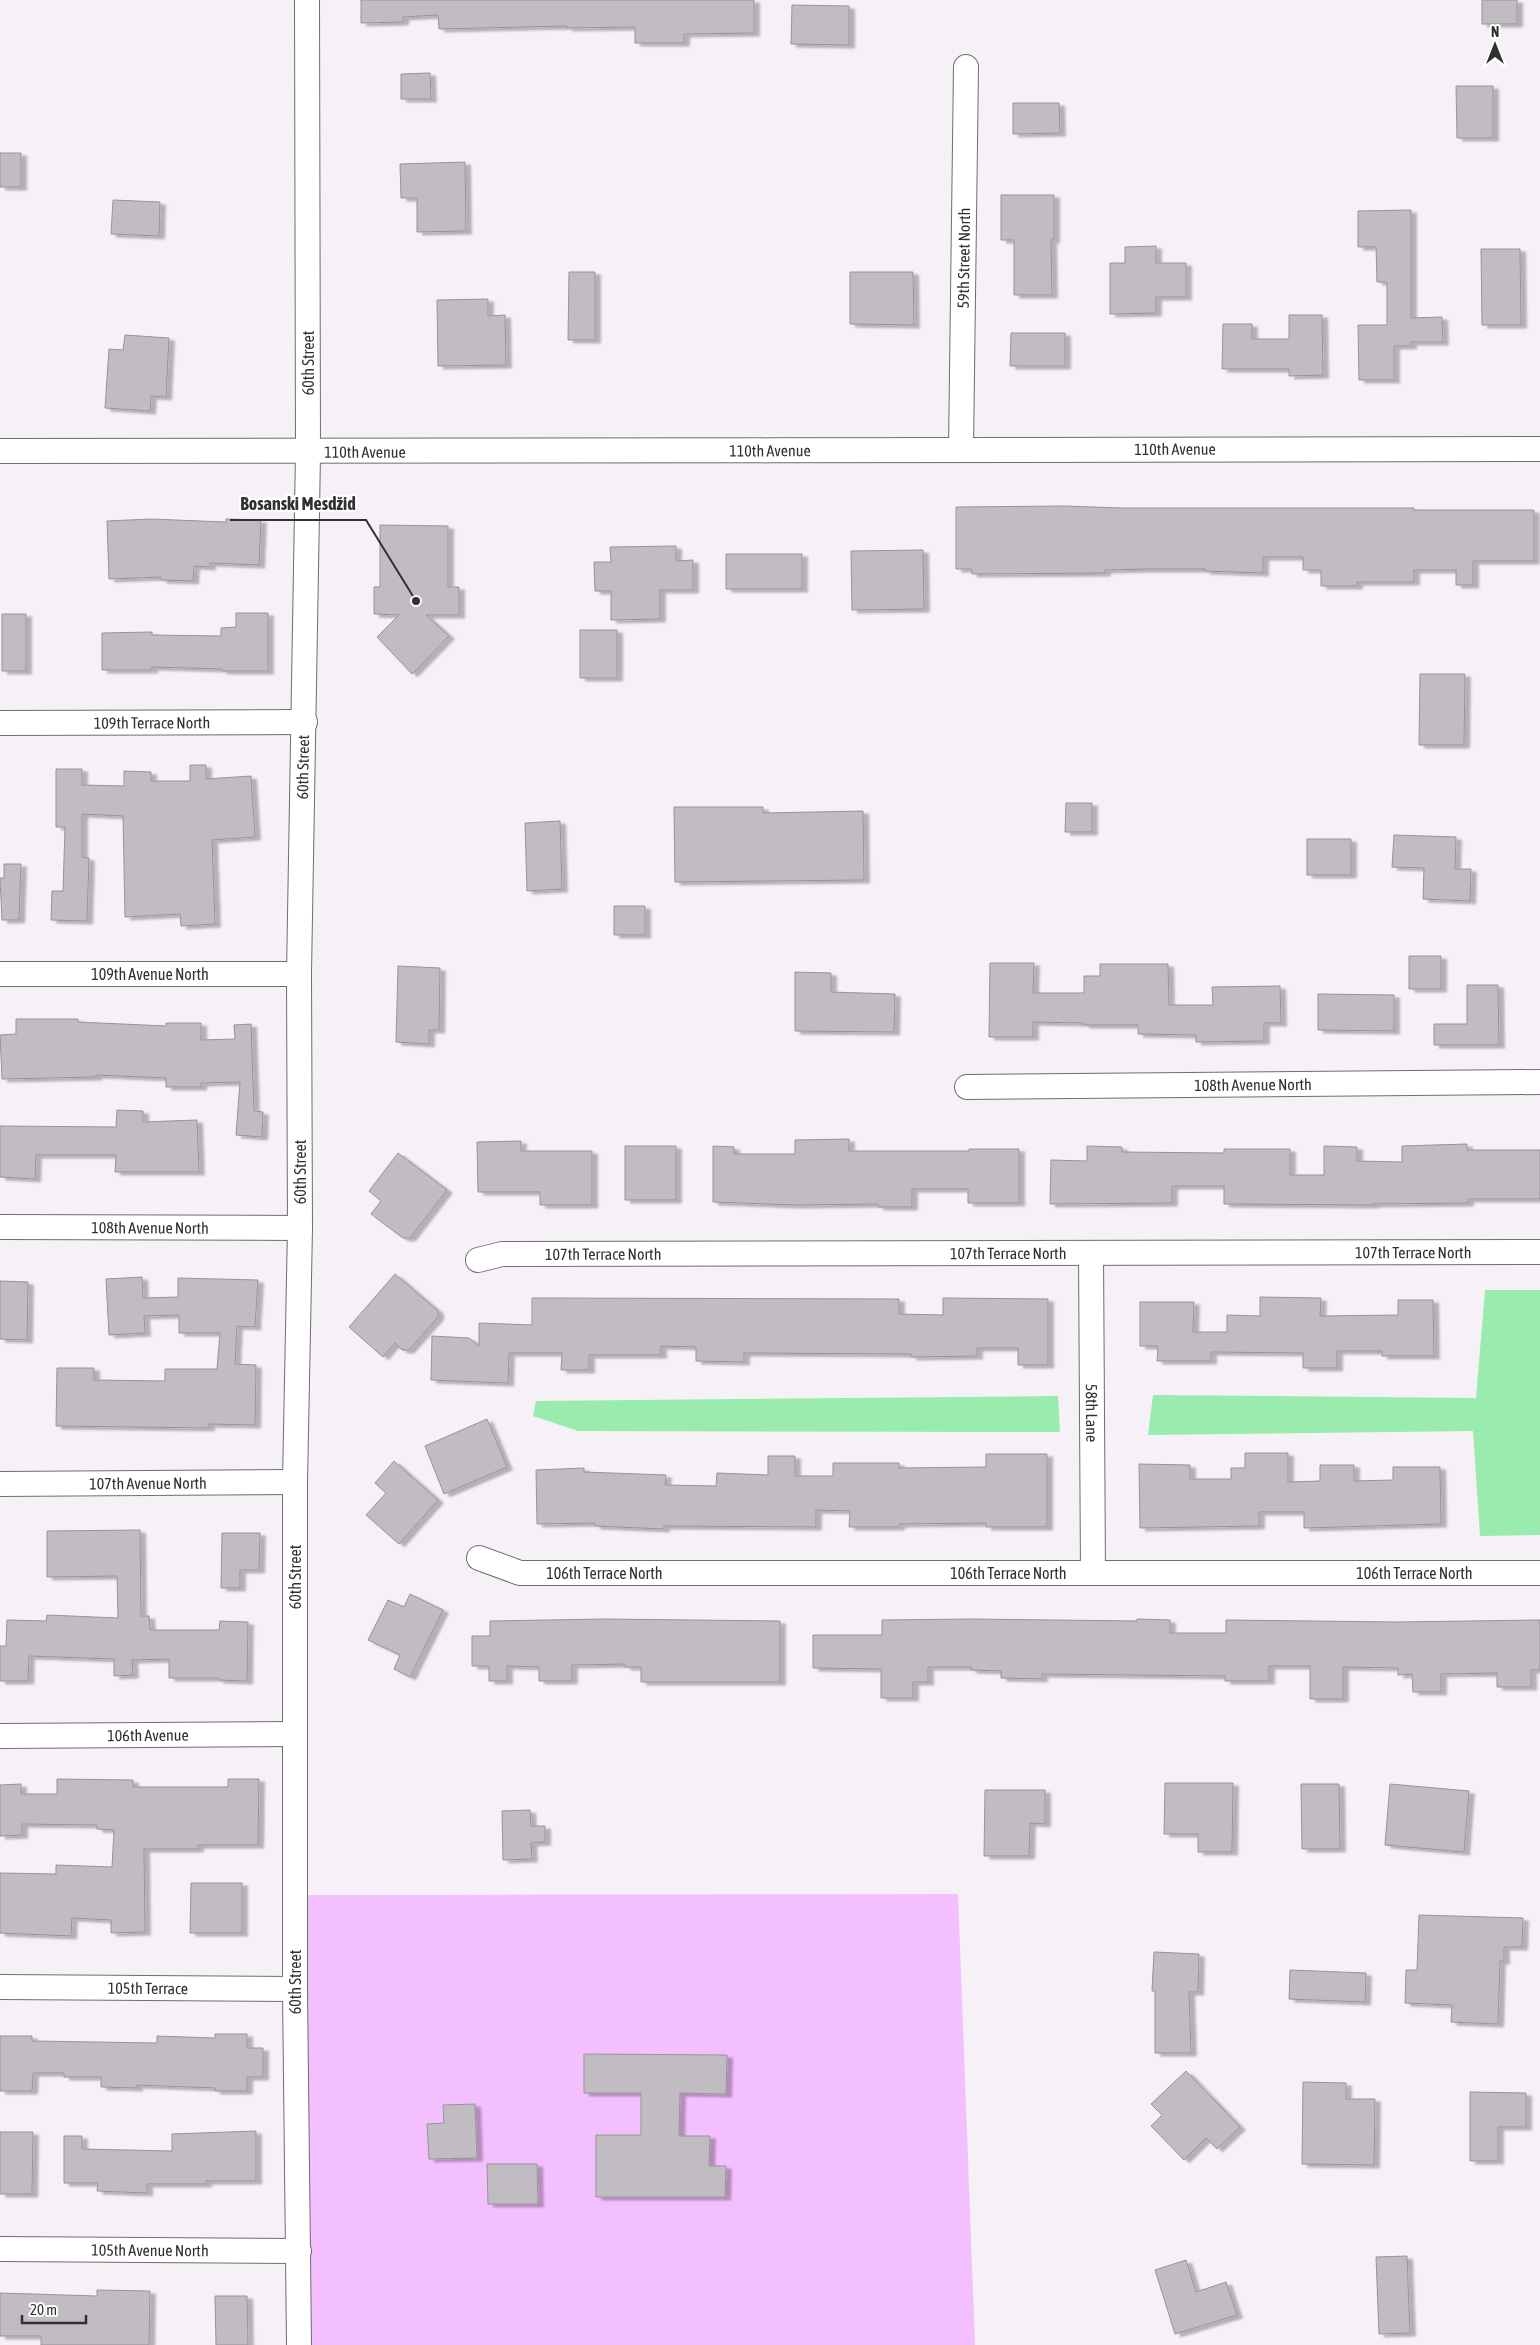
<svg xmlns="http://www.w3.org/2000/svg" width="1540" height="2345" font-family="'Asap Condensed',sans-serif">
	<defs>
		<filter id="shadow"><feDropShadow dx="5.5" dy="3" stdDeviation="1" flood-color="#0004"/></filter>
	</defs>
	<rect width="100%" height="100%" fill="#f5f1f6"/>
	<path fill="#f4bffe" d="M958,1894L975,2345H310L306,1895Z"/>
	<path fill="#99ecad" d="M1485,1290H1540V1535L1480,1536L1473,1431L1148,1435L1153,1395L1476,1398Z
		M1058,1396L1060,1432L578,1431L533,1416L536,1401Z"/>
	<path fill="#c0bcc1" stroke="#979398" filter="url(#shadow)" d="M361,0H754V33L684,34V43H635V27L567,28V26L439,29L438,15L403,17V22L361,23Z
		M1482,0H1517V24H1482Z
		M792,5L849,6V45L791,44Z
		M430,73L431,99H401V74Z
		M1456,86H1493V138H1457Z
		M1013,103H1059L1060,133L1013,134Z
		M0,153H21V187H0Z
		M465,162L466,231L417,232V198H401L400,164Z
		M1001,195H1054V240H1051L1052,295H1014V240H1001Z
		M113,200L160,202L159,236L111,234Z
		M1411,210V318L1442,317L1443,342H1411V346H1394V380H1359L1358,325H1387V282H1377L1376,247H1358V211Z
		M1156,246V263H1186V297H1156V313L1110,314V263H1125V247Z
		M1481,249H1520L1521,325H1482Z
		M569,272H595V340H568Z
		M850,272H913L914,325L850,324Z
		M488,299V316L505,315L506,365L438,366L437,300Z
		M1289,315H1322L1323,375L1289,376V369H1222L1223,324H1252V339H1289Z
		M1011,333H1065V366H1010Z
		M125,335L169,338L166,397L151,396L150,411L105,408L109,349L123,350Z
		M1064,506L1122,508H1414V510H1534V561H1473V585H1456V570H1414V582H1357V586H1321V570H1303V557H1263V573L1205,571V569H1147L1105,570V573L972,574L971,569H956V507Z
		M151,519L226,522V519L261,520L259,565L210,563V567L194,566L193,581L161,580V577L109,579L107,521Z
		M380,525L448,526V587H459V615H426L449,636L412,674L377,637L399,615L374,614V587H380Z
		M676,546V561L693,560V590H660V619L611,620V591H595L594,562H611L610,547Z
		M923,550L924,609L852,610L851,551Z
		M726,554H802V589H726Z
		M236,613H268V671H222V669L152,667V670H102V633L152,632V635L221,636V628L236,627Z
		M2,614H26V671H2Z
		M580,630H617V678H580Z
		M1420,674H1465L1464,745H1419Z
		M190,765H206V779L251,776L255,837L212,840L215,924L181,926L180,914L125,917L123,816L82,814V857L89,858L87,921L51,920L52,891H63L65,827H56V769H82V785L124,786V771L151,772V781H190Z
		M1066,803H1092V832H1065Z
		M674,807H763V813L863,811L864,880L675,882Z
		M560,821L562,889L527,891L525,823Z
		M1394,835L1456,837L1455,869H1471L1470,901L1423,899L1424,868L1392,867Z
		M1307,839H1351V875H1307Z
		M4,864H21L19,920H2L0,878H4Z
		M614,906H645V935H614Z
		M1409,956H1441V989H1409Z
		M990,963H1034L1033,993H1084V976H1100V964H1168L1169,1005H1213L1212,987L1280,986L1281,1023H1264V1041L1196,1042V1035L1138,1034V1025H1084V1023L1033,1022V1037H989Z
		M398,966L440,968L439,1030H429V1044L396,1042Z
		M795,972L831,973V992L895,994L894,1032L795,1031Z
		M1467,985H1498L1499,1045H1434V1024H1467Z
		M1318,994L1394,995V1031L1318,1030Z
		M16,1019H78V1022L166,1026V1023H201V1040L235,1039L234,1025L251,1024L254,1111L263,1112L262,1137L236,1135L240,1082L201,1083V1087H166V1078L96,1075V1077L2,1079L0,1035L16,1034Z
		M117,1110L143,1111V1122L197,1120L199,1172H115L116,1155H36L35,1179L0,1177V1126L116,1127Z
		M849,1139V1151H969V1149H1019V1203H968V1189H912V1207H878V1204L796,1205L713,1202V1146L734,1147V1154H795V1140Z
		M521,1141V1151H592V1205H540V1192H478L477,1142Z
		M1467,1144V1150H1540V1199H1468V1203L1373,1204V1205L1224,1204V1186H1172V1203L1050,1204L1051,1160L1087,1161V1146L1122,1147V1152L1224,1153V1149H1290V1175H1324V1146L1357,1147V1161L1402,1162V1146Z
		M625,1146H676V1200H625Z
		M398,1153L447,1190L410,1238H403L371,1214L381,1201L369,1191Z
		M395,1274L438,1311V1317L409,1350H402L395,1343L383,1357L349,1327Z
		M142,1277L143,1298L178,1297V1278L258,1280L255,1327L237,1326L235,1364L256,1365L255,1425L209,1424V1428L56,1426L57,1368H94V1380L165,1381V1369H217L220,1333H179V1315L144,1316L145,1333L109,1335L106,1279Z
		M0,1281L28,1282L27,1340L0,1339Z
		M1260,1297L1321,1298L1320,1316L1398,1315V1300H1433L1434,1356H1382V1351H1337V1368H1303V1353L1211,1352V1361H1157L1158,1346H1140V1302H1194L1193,1332H1227V1315L1260,1316Z
		M532,1298L899,1299V1314L943,1315V1298L1048,1299V1365H1018V1348H977V1356L911,1357V1354L744,1353V1362L696,1361V1347L661,1346V1355H589V1370H561L562,1353H509L508,1383L431,1380L432,1336L469,1338L479,1346V1323L532,1325Z
		M487,1419L507,1467L444,1494L425,1446Z
		M1245,1453H1288V1482L1320,1481V1465H1354V1481L1393,1480V1467H1440L1441,1524L1304,1528V1512H1259V1526L1140,1528L1139,1464L1190,1465V1479H1231V1468H1245Z
		M986,1454H1047V1527H986V1523L899,1524V1527H849L850,1511L816,1510V1527L664,1526V1529L595,1526V1523L537,1524L536,1470L584,1468V1472L666,1475L665,1485L716,1486L717,1473L768,1475V1456H795V1476H833V1463H899V1468L986,1467Z
		M394,1461L438,1500L399,1544L366,1515L386,1493L375,1483Z
		M140,1530L141,1616H149L150,1630H219L220,1621L248,1622L247,1681L218,1680V1678H169V1659L132,1660L133,1675L114,1676V1659L29,1656L28,1681H0V1646H6L7,1620L46,1621L47,1615L118,1618L117,1576L47,1577V1531Z
		M222,1533H260L259,1570H240V1588H221Z
		M410,1594L443,1610L410,1677L394,1669L400,1655L368,1640L388,1600L404,1607Z
		M604,1619L780,1621V1682H641V1667H625V1664L572,1665V1681H539V1667L507,1666V1681H489V1666H472V1636H490V1621Z
		M971,1619L1137,1621V1619L1170,1620V1633H1226V1620L1397,1622L1540,1620V1670H1531V1687H1497V1673L1441,1674V1692H1413L1412,1674L1398,1675V1668L1343,1667V1699H1310V1666H1269V1681H1225V1676L1042,1674V1679L1001,1678V1671L971,1670V1667H928V1682H913V1698H881V1669L813,1668V1635H882V1620Z
		M57,1779L133,1780V1787H228V1779H259L258,1845H198V1849H144L145,1932L111,1933V1920L72,1918L71,1936L0,1933V1873L56,1874V1865L112,1867L114,1830L97,1829V1825L22,1824V1835L0,1836V1785L21,1784V1794H57Z
		M1165,1783H1233L1232,1852H1198V1834H1164Z
		M1301,1784H1339L1340,1849H1302Z
		M1390,1784L1469,1791L1464,1852L1385,1845Z
		M985,1790H1045V1824L1030,1823L1029,1856H984Z
		M530,1810L531,1826H545V1842L531,1843L532,1859L503,1860L502,1811Z
		M191,1883H242V1933H190Z
		M1419,1915L1523,1918L1522,1947H1504V1961H1500L1498,2024L1451,2022L1452,2005L1405,2003L1406,1970H1417Z
		M1154,1952L1199,1954L1198,1992H1189L1191,2053H1155V1991H1152Z
		M1290,1970L1366,1973L1365,2002L1289,1999Z
		M215,2034H247V2048H263V2077H247V2091H215V2088L137,2085V2088L101,2087V2077H64V2073H33L32,2091H0V2036H32V2041L157,2043V2036L215,2038Z
		M584,2054L727,2055L726,2094L680,2093L679,2136H710L709,2166H726L725,2197H596V2135H641V2093H584Z
		M1186,2071L1240,2127L1217,2149L1206,2138L1184,2160L1151,2126L1162,2115L1151,2104Z
		M1303,2082L1346,2083V2099H1375L1374,2165L1302,2164Z
		M1470,2092L1526,2093V2127H1498V2161H1470Z
		M475,2104L477,2158L429,2159L427,2124L444,2123L443,2105Z
		M256,2131V2181H206V2184H147V2193L97,2191L98,2183H64V2136H82V2149L172,2151V2134Z
		M0,2132H33L32,2194H0Z
		M487,2164H537L538,2204H488Z
		M1407,2256L1410,2333L1379,2334L1376,2257Z
		M1186,2260L1196,2292L1226,2282L1237,2315L1175,2334L1155,2270Z
		M97,2290L150,2291L149,2345H41V2336H0V2293L97,2296Z
		M215,2296H247L248,2345H216Z"/>
	<g fill="none" stroke-linecap="round" stroke-linejoin="round">
		<g stroke="#706c71" stroke-width="26">
			<g id="minor">
				<path id="s1" d="M961,449L966,67"/>
				<path id="s2" d="M0,451C513,454 1027,447 1540,449"/>
				<path id="s3" d="M0,723L305,722"/>
				<path id="s4" d="M0,974H299"/>
				<path id="s5" d="M967,1087L1540,1082"/>
				<path id="s6" d="M0,1227L300,1228"/>
				<path id="s7" d="M1091,1253L1093,1573"/>
				<path id="s8" d="M478,1260L502,1254L1540,1252"/>
				<path id="s9" d="M0,1484L295,1482"/>
				<path id="s10" d="M479,1558L520,1573H1540"/>
				<path id="s11" d="M0,1736L295,1734"/>
				<path id="s12" d="M0,1987L295,1989"/>
				<path id="s13" d="M0,2249L299,2251"/>
				<path id="s14" d="M299,2345L295,1989V1482L300,1228L299,974L308,453L307,0"/>
			</g>
		</g>
		<use href="#minor" stroke="#fff" stroke-width="24"/>
	</g>
	<g text-anchor="middle" stroke-width="4.5" stroke-linejoin="round" paint-order="stroke">
		<g font-size="16" fill="#323132" stroke="#fff">
			<text dy="6" stroke="none"><textPath href="#s1" startOffset="191">59th Street North</textPath></text>
			<text transform="translate(308 363) rotate(-90)" y="6">60th Street</text>
			<text dy="6" stroke="none"><textPath href="#s2" startOffset="1175">110th Avenue</textPath></text>
			<text dy="6" stroke="none"><textPath href="#s2" startOffset="770">110th Avenue</textPath></text>
			<text dy="6" stroke="none"><textPath href="#s2" startOffset="365">110th Avenue</textPath></text>
			<text dy="6" stroke="none"><textPath href="#s3" startOffset="152">109th Terrace North</textPath></text>
			<text dy="6" stroke="none"><textPath href="#s14" startOffset="1578">60th Street</textPath></text>
			<text dy="6" stroke="none"><textPath href="#s4" startOffset="150">109th Avenue North</textPath></text>
			<text dy="6" stroke="none"><textPath href="#s5" startOffset="286">108th Avenue North</textPath></text>
			<text transform="translate(300 1172) rotate(-90)" y="6">60th Street</text>
			<text dy="6" stroke="none"><textPath href="#s6" startOffset="150">108th Avenue North</textPath></text>
			<text dy="6" stroke="none"><textPath href="#s8" startOffset="936">107th Terrace North</textPath></text>
			<text dy="6" stroke="none"><textPath href="#s8" startOffset="531">107th Terrace North</textPath></text>
			<text dy="6" stroke="none"><textPath href="#s8" startOffset="126">107th Terrace North</textPath></text>
			<text dy="6" stroke="none"><textPath href="#s7" startOffset="160">58th Lane</textPath></text>
			<text dy="6" stroke="none"><textPath href="#s9" startOffset="148">107th Avenue North</textPath></text>
			<text dy="6" stroke="none"><textPath href="#s10" startOffset="128">106th Terrace North</textPath></text>
			<text dy="6" stroke="none"><textPath href="#s10" startOffset="532">106th Terrace North</textPath></text>
			<text dy="6" stroke="none"><textPath href="#s10" startOffset="938">106th Terrace North</textPath></text>
			<text transform="translate(295 1577) rotate(-90)" y="6">60th Street</text>
			<text dy="6" stroke="none"><textPath href="#s11" startOffset="148">106th Avenue</textPath></text>
			<text transform="translate(295 1982) rotate(-90)" y="6">60th Street</text>
			<text dy="6" stroke="none"><textPath href="#s12" startOffset="148">105th Terrace</textPath></text>
			<text dy="6" stroke="none"><textPath href="#s13" startOffset="150">105th Avenue North</textPath></text>
		</g>
	</g>
	<path fill="none" stroke="#323132" stroke-width="2" d="M416 601L366 520H230"/>
	<circle fill="#323132" stroke="#fff" stroke-width="2" cx="416" cy="601" r="5"/>
	<g font-size="18" text-anchor="middle" font-weight="bold" fill="#323132" stroke="#fff" stroke-width="4.5" stroke-linejoin="round" paint-order="stroke">
		<text x="298" y="510">Bosanski Mesdžid</text>
	</g>
	<g transform="translate(1495 45)" stroke="#ffffff" stroke-width="4" paint-order="stroke">
	<path d="M0-4L9 19L0 12L-9 19Z" fill="#323132"/>
	<text y="-8" font-size="14" font-weight="bold" text-anchor="middle" fill="#323132">N</text>
	</g>
	<path d="M22 2315v8h64v-8" fill="none" stroke="#323132" stroke-width="2.5"/>
	<text x="30" y="2315" font-size="15" fill="#323132" stroke="#ffffff" stroke-width="4" paint-order="stroke">20 m</text>
</svg>
